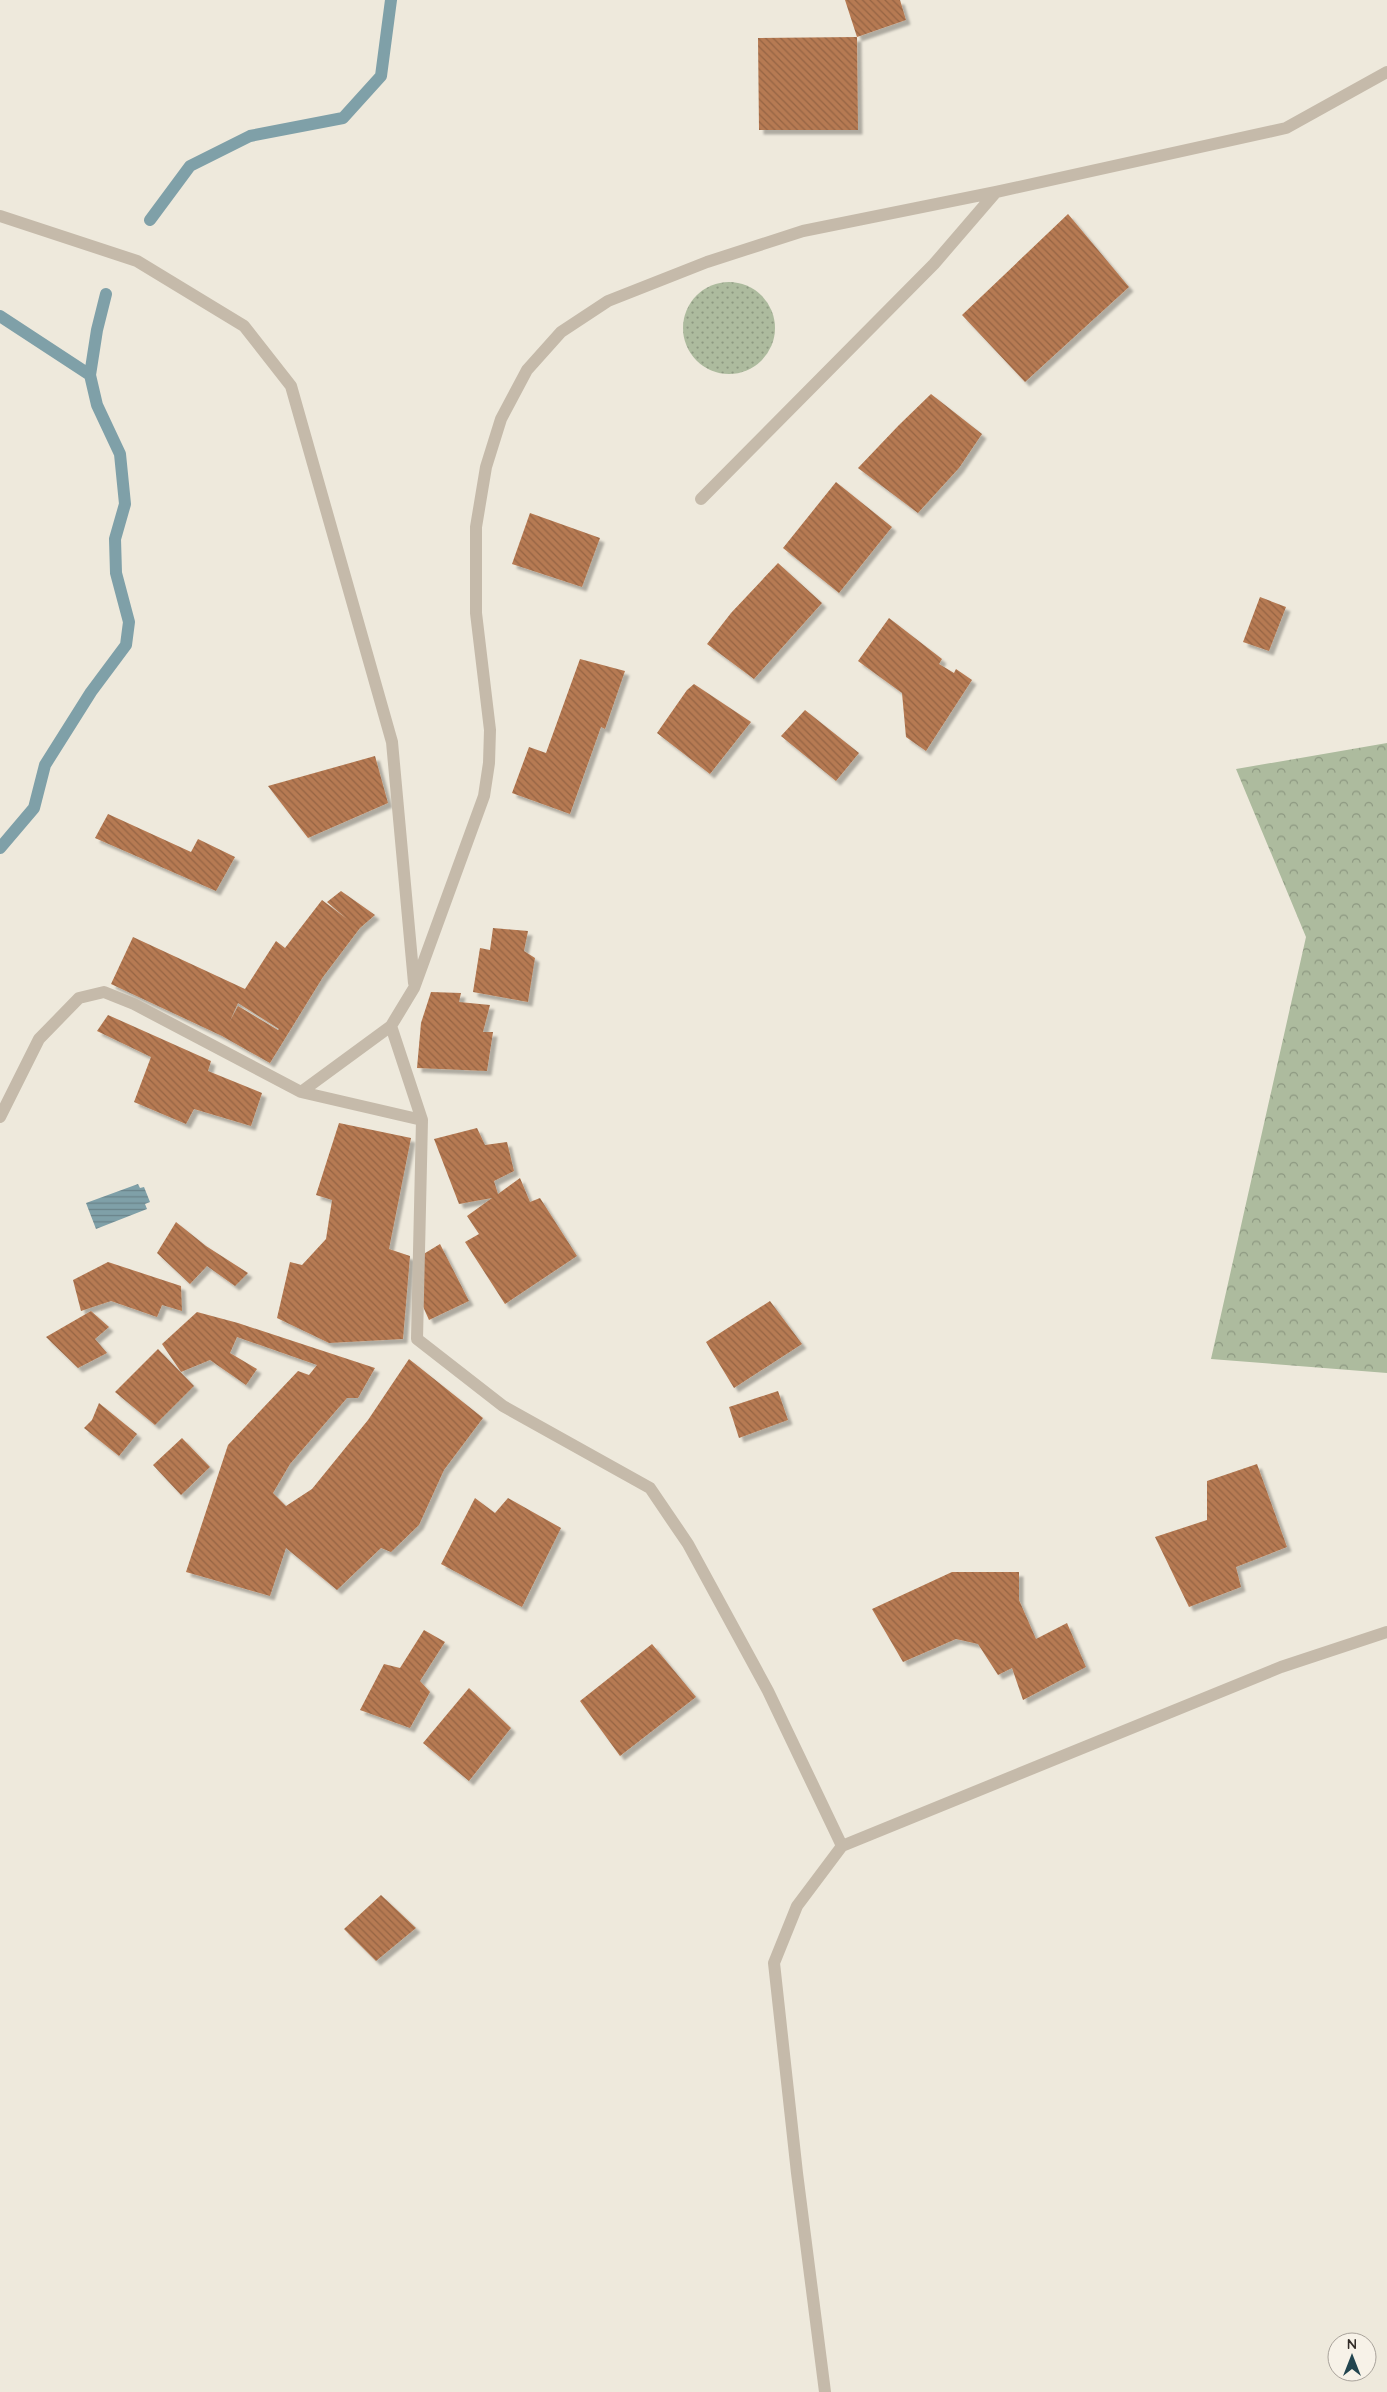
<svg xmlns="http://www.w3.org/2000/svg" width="1387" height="2392" font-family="Quicksand,sans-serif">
	<defs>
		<pattern id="forest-crowns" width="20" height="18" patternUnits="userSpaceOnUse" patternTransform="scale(1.25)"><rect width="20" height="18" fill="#adbb9e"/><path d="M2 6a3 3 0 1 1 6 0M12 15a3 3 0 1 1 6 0" fill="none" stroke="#8d9881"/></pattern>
		<pattern id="park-dots" width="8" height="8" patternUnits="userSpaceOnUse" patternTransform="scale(1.25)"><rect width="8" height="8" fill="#adbb9e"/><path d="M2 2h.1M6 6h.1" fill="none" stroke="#8d9881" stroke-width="1.8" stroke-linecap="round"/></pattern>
		<pattern id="water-rules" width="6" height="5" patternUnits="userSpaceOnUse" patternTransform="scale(1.25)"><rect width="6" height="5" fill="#7fa0a8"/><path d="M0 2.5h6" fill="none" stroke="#698389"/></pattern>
		<pattern id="building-back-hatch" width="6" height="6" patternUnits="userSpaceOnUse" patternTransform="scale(1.25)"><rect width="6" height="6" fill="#b67a52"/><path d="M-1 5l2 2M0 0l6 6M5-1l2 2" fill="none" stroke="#956444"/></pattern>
		<filter id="shadow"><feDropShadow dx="4.5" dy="4.5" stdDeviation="1" flood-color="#0004"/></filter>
	</defs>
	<rect width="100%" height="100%" fill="#eee9dc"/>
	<path fill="url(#forest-crowns)" d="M1387,743V1373L1211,1359L1306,937L1236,769Z"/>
	<path fill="url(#park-dots)" d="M683 328a46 46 0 1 1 92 0a46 46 0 1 1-92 0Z"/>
	<path fill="url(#water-rules)" d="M138,1184L140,1188L144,1187L150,1202L145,1204L147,1209L96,1229L86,1203Z"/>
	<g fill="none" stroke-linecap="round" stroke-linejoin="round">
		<path stroke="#7fa0a8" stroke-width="12" d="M150,220L190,166L250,136L343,118L381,76L391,0
			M0,316L90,375
			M0,848L34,808L45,765L91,692L126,645L129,622L116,573L115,539L125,504L120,454L97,405L90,375L97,330L106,294"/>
	</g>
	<path fill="url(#building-back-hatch)" fill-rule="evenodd" filter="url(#shadow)" d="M845,0H900L906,20L857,37Z
		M857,37L858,130H759L758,38Z
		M1068,214L1129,287L1025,382L962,315Z
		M931,394L982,434L959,468L918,513L858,468L899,425Z
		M836,482L892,527L839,593L783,548Z
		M530,513L600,538L582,587L512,564Z
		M778,563L822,603L754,679L707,644L731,613Z
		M1260,597L1286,607L1269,651L1243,642Z
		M889,618L942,659L939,664L954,673L956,669L972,680L926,751L906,737L902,693L858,661Z
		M580,659L625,671L605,729L601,727L570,814L512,793L529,747L546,753Z
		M694,684L751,722L710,774L657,733L687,690Z
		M805,710L859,753L836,781L781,736Z
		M375,756L388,803L308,838L268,786Z
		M108,814L191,852L198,839L235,857L216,891L95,838Z
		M341,891L375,915L360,928L323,977L270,1063L222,1036L111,984L133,937L245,989L276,941L285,948L322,900L347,919L327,902ZM238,1003L279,1029L278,1030L238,1006L230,1021Z
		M493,928L528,931L524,951L535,958L528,1002L473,992L480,948L490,950Z
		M431,992L461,993L459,1002L490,1005L483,1032H493L487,1071L417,1068L421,1023Z
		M108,1015L211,1061L208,1071L262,1093L251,1126L194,1109L186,1124L134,1102L151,1057L97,1031Z
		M339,1123L411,1138L389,1249L410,1256L403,1339L329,1343L277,1318L290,1262L302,1265L326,1239L332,1200L316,1195Z
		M477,1128L485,1145L507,1142L514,1171L494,1181L498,1194L520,1178L530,1202L540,1198L577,1256L505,1304L465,1242L479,1234L467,1216L492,1198L459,1204L434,1139Z
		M176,1222L206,1246L248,1273L235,1286L207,1266L190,1284L157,1253Z
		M440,1244L469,1301L429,1320L421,1302L422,1255Z
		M108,1262L181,1286L182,1311L162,1305L157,1317L111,1301L81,1311L73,1280Z
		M770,1301L802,1344L734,1388L706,1342Z
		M91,1311L109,1327L95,1339L107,1353L78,1368L46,1337Z
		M197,1312L238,1323L375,1368L358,1398H347L290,1464L273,1493L286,1506L312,1489L368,1420L409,1359L483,1418L444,1470L419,1525L391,1552L381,1548L337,1590L286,1548L270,1596L186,1572L228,1445L298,1371L309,1375L317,1365L237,1337L230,1353L257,1369L246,1385L210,1360L181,1372L162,1344Z
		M158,1349L194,1386L155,1425L115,1392Z
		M778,1391L788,1420L739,1438L729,1407Z
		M99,1403L137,1434L119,1456L84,1428L92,1420Z
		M182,1438L210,1467L181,1495L153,1465Z
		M1257,1464L1287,1547L1236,1567L1241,1587L1189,1607L1155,1537L1207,1520V1481Z
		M475,1498L495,1513L508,1498L561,1528L522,1607L441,1564Z
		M952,1572H1019V1600L1036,1639L1067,1623L1086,1667L1023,1700L1012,1668L998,1675L978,1644L956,1639L903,1662L872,1609Z
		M424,1630L445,1642L420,1681L430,1692L410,1728L360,1710L384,1664L400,1668Z
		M652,1644L696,1697L620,1756L580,1701Z
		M469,1688L511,1728L469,1781L423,1743Z
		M381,1895L416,1928L376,1961L344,1929Z"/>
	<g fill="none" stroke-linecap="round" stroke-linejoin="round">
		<path stroke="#c5baaa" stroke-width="12" d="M0,216L137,261L244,326L291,386L392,742L414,983
			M701,499L934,264L996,192
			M301,1092L422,1120
			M0,1117L39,1039L79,998L104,992L134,1004L301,1092L391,1026
			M842,1846L768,1691L688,1544L650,1488L503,1406L417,1339L422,1120L391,1026L414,988L484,796L489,763L490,730L476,613V527L486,467L501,419L527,370L561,332L608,301L707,262L803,231L996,192L1286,128L1387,72
			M825,2392L797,2173L774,1963L797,1906L842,1846L1281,1667L1387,1632"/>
	</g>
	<g transform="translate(1352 2357)"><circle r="24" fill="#f7f2e8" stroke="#a9a39b"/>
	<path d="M0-4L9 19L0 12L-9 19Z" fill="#23454f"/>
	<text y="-8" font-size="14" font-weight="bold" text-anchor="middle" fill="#332d28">N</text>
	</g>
</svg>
